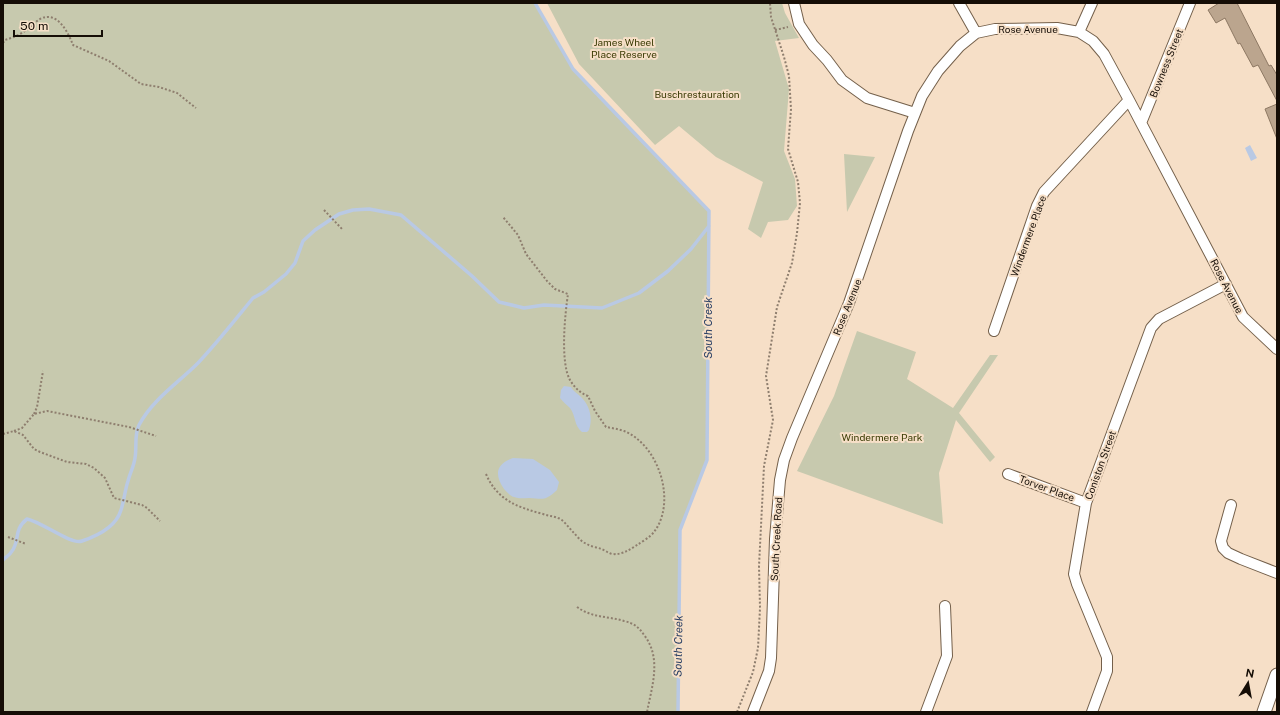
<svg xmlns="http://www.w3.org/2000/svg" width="1280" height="715" font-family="'Public Sans',sans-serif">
	<rect width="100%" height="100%" fill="#f6dfc7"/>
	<path fill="#c7c9ae" d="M3,3H535L573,69L709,211L707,460L680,530L678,712H3Z
		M547,3H782L785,13L799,38L775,41L789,89L784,151L795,179L797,206L788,220L768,222L761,238L748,229L763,182L716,157L679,126L655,145L579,64Z
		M844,154L875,157L847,212Z
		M857,331L916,352L907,379L953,408L990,355H998L959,413L995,457L990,462L956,420L939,473L943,524L797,471L834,396Z"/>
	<path fill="#b9c9e4" d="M1250,145L1257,158L1251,161L1245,148Z
		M564,386L571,387C573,391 577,393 580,396C590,405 593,418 589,430L587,432H582C574,426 576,416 570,408C567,405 563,402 560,398L561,390Z
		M513,458L533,459L550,470L559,482L557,490C545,501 544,499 529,498C524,498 519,499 514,497C510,496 507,492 504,489C494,474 496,464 513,458Z"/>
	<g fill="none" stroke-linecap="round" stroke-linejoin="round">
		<path stroke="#b9c9e4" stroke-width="3.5" d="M535,3L573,69L709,211L707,460L680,530L678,712
			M3,560C6,557 10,555 12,551C20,541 13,530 27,519C42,522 71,545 82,541C97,536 116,527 121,510C124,501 125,490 128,481C130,473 134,466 135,458C137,447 134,435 139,425C152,400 178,383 198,363C217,343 235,320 253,298L264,292L286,274L295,263L303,241L315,230L339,214L353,210L369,209L401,215L472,276L499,302L524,308L544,305L602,308L639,293L668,271L691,249L709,226"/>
	</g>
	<path fill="#bba58e" stroke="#8d7863" d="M1219,3H1237L1269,66L1271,65L1277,75V101L1258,65L1253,67L1240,43L1238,44L1225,18L1216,23L1208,10Z
		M1277,104V139L1265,109Z"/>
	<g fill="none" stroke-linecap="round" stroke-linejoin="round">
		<g stroke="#74604b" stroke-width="12">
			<path id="minor" d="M794,3L799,24L813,45L827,60L842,80L867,98L915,113
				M959,3L976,33
				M1079,32L1092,3
				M1141,123L1190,3
				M994,331L1037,206L1044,192L1129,100
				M1008,474L1086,503
				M1231,505L1221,541L1223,548L1228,553L1241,559L1277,573
				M753,712L769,671L771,658L775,539L780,480L784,460L792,438L849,303L908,131L922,96L938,71L960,46L976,33L995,29L1057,28L1079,32L1093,41L1104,54L1129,100L1243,317L1277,349
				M926,712L947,656L945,606
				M1092,712L1107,671V657L1077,584L1074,574L1086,503L1151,328L1159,319L1226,284"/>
		</g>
		<g stroke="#74604b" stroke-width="15">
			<path id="tertiary" d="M1264,712L1277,675"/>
		</g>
		<path stroke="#8e7e6e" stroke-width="2" stroke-dasharray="2 2" stroke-linecap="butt" d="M775,30L788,27
			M3,43L5,40C12,38 19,35 25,31C31,27 35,22 40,19C57,10 68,32 73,45L109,61L141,84L159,87L177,93L196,108
			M324,210L342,229
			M34,414L37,407L43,371
			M14,431L22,428L34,414L47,411L129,427L156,436
			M3,434L14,431L23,435L34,449L40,452L67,462L86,464L94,468L105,478L114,498L142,505L147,508L160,521
			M486,474C497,500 517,507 543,514C548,516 553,516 558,518C564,520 568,527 573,532C577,536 581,542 587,544C591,547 597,547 601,549C605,550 608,553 612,554C622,555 629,550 637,545C642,542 650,537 654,532C677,502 659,445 624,431C618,429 612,428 606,427L595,411L588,396C580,393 574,387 570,380C560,362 565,314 568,294L555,289L547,281L526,254L518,235L503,217
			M8,537L26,544
			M577,607C592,618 608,616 624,621C633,623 639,627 644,635C662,658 652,686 647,712
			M737,712L753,672L758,648L760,608L759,566L764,466L773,420L766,376L777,307L792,263L797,233L800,203L798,182L788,149L791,109L789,76L784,57L771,17L770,3"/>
		<use href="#minor" stroke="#fff" stroke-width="10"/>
		<use href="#tertiary" stroke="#fff" stroke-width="13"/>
	</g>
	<g text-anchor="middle" stroke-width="4" stroke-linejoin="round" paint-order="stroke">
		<g font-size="10" fill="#150d06" stroke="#f6dfc7">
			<text x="1028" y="33">Rose Avenue</text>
			<text transform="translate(1166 63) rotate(-68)" y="4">Bowness Street</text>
			<text transform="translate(1028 236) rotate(-70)" y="4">Windermere Place</text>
			<text transform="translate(1227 286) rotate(63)" y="4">Rose Avenue</text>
			<text transform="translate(847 307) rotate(-68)" y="4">Rose Avenue</text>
			<text transform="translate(1100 465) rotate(-70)" y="4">Coniston Street</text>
			<text transform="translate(1047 488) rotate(20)" y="4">Torver Place</text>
			<text transform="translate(776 539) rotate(-87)" y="4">South Creek Road</text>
		</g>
		<g font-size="10" fill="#3a3b04" stroke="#f6dfc7">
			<text x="624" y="46">James Wheel<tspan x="624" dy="12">Place Reserve</tspan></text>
			<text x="697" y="98">Buschrestauration</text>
			<text x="882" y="441">Windermere Park</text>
		</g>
		<g font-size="11" font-style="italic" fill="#263d63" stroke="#f6dfc7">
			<text transform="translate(708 328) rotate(-90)" y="4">South Creek</text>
			<text transform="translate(678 646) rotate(-89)" y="4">South Creek</text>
		</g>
	</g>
	<rect width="1280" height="715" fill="none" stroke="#150d06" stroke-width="8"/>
	<g transform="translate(1248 683) rotate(11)" stroke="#f6dfc7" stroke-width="3" paint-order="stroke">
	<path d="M0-3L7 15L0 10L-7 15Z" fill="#150d06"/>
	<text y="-6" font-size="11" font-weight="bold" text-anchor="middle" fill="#150d06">N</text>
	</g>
	<path d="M14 30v6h88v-6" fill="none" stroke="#150d06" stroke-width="2"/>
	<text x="20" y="30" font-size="12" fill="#150d06" stroke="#f6dfc7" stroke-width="3" paint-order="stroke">50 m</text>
</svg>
